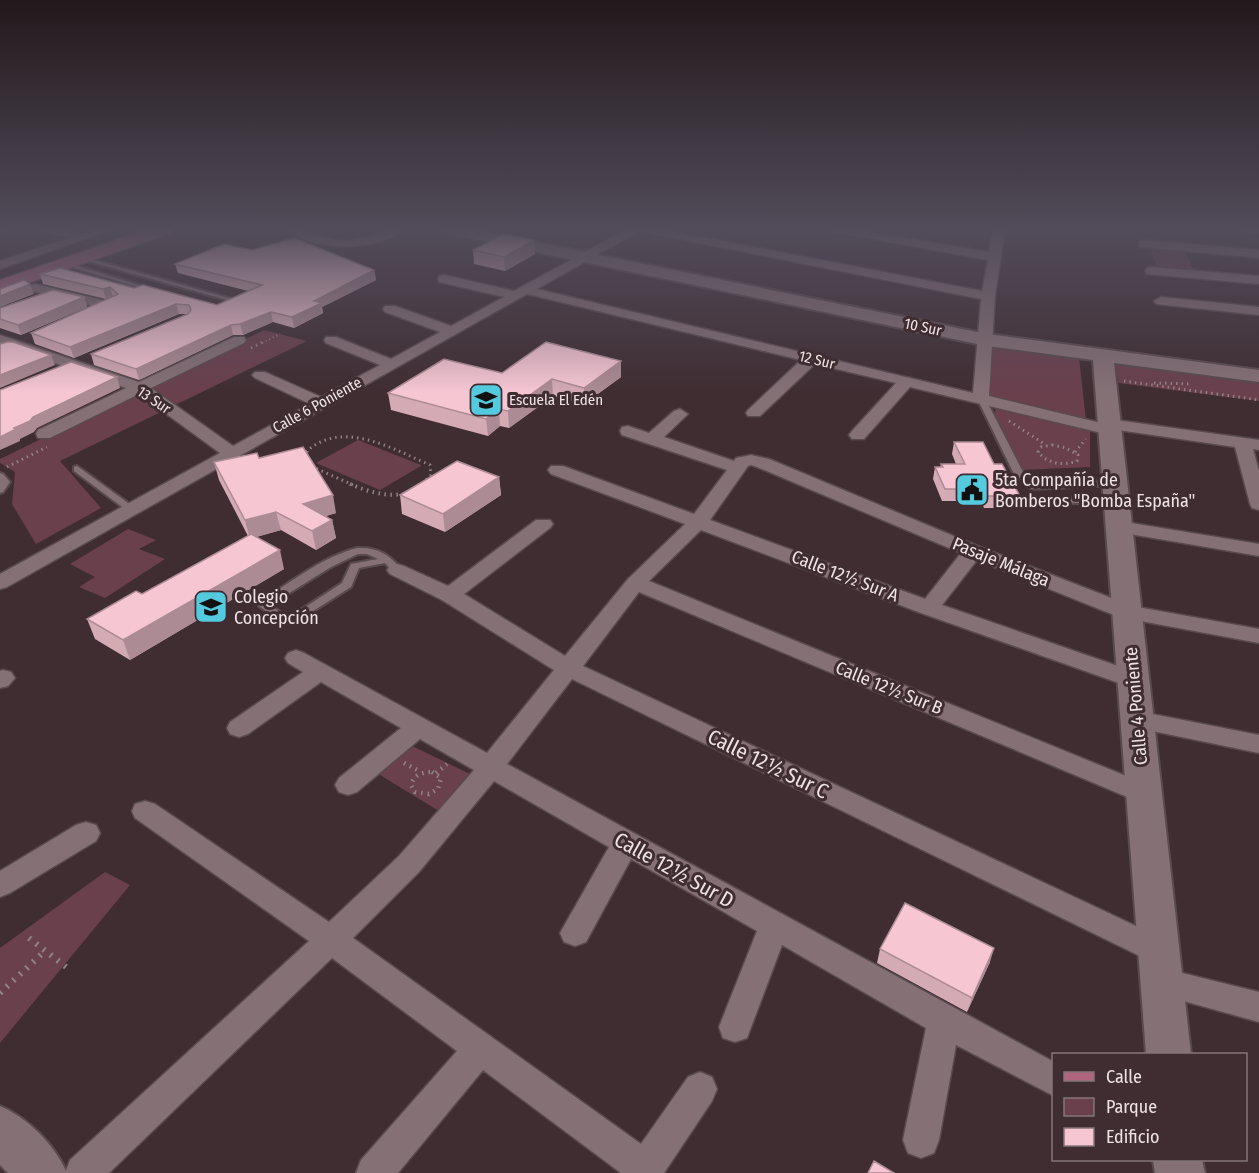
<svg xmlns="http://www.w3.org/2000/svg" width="1259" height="1173" font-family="'Fira Sans Condensed',sans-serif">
	<rect width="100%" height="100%" fill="#3f2d32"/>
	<path fill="#6a404d" d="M1150,247L1185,250L1194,272L1157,269Z
		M264,330L307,341L60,461L101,508L36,544L12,504L15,472L0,463V459Z
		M979,342L1079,357L1086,421L973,393Z
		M1116,362L1259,381V401L1118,383Z
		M996,406L1090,429V467L1020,470L994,419Z
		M358,440L421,465V466L380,490L316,463Z
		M128,529L156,540L139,549L165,559L105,598L79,587L95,577L70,564Z
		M408,744L470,774L439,811L375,772Z
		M105,872L130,885L0,1043V948Z"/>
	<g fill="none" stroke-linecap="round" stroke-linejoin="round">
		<g stroke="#594a4f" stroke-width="4">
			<path id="lane" d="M80,257H84L232,299L227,300L80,259Z
				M64,263H68L155,290L150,291L64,265Z
				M978,396H981L985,398L1025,476L1023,478H1017L1015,476L977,398Z
				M77,466L135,508L137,510L135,512H129L74,471V467Z
				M0,473L3,474L10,482L3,492L0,493Z
				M1115,480L1118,481L1120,483L1118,485L1032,489L1027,486L1032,483Z
				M1116,497L1121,500L1119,502L1040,504L1035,501L1040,498Z
				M357,548C378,547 390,555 402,570L397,573L393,572L385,563L359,568L351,587L299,620H278L259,606L264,599C294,580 323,557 357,548ZM358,554H367L378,559L351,564L342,583L293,615H284L270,605L331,567Z"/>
		</g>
		<g stroke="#594a4f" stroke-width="3">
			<path id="street" d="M0,229H11L0,233Z
				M41,229C55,228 66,232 80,233C88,234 101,228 113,229L0,269V261L70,238L43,231Z
				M286,229C307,228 324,241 345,241C366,241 383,228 404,229C379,252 311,252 286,229Z
				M627,229H660L982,291L988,260L834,232L828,229H852L989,252L993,229H1005L995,296L989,396L1101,423L1109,419L1259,440V450L1253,449L1259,471V510L1252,508L1250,504L1235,447L1118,430L1110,435L910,387L864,439H852L849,435L852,431L896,383L815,364L760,416H748L746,413L748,410L801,360L527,294L7,587L0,589V574L220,453L139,394L50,438H38L36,434L38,430L126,388L0,344V335L139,382L234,337H244L246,340L244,343L151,388L233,446L310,404L255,378L252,375L255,372H265L321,397L380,365L326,343L324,340L326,337H336L391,359L440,332L385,312L383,309L385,306H395L451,326L504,297L439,282L438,279L439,276L444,275L514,291ZM639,231L981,299L973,393L537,289Z
				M1240,229H1259V233L1246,232Z
				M1143,240L1259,250V258L1139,247V241Z
				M1151,267L1259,276V284L1147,274L1145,271L1147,268Z
				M36,284L111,302L113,305L106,309L31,291L29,288L31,285Z
				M1161,297L1259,307V315L1156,304L1154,301Z
				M680,409L688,414L664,437L734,461L736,458L751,455L769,459L980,547L1132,606L1259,629V643L1119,617L977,560L942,605L1141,674L1145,680L1141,686L1133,688L921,613L701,530L649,581L1153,787L1157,794L1153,801L1144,804L639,592L583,666L1170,942L1174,951L1170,960L1159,964L1148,960L572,679L507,764L1054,1062V1096L956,1045L939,1140L934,1153L921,1158L908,1153L903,1140L926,1028L782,945L747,1038L735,1042L723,1038L719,1027L757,931L631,859L586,942L575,946L564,942L560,933L609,847L494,781L419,872L353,938L641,1144L688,1077L700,1072L712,1077L717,1089L712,1101L664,1173H621L483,1070L398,1173H356L361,1160L457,1051L332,958L109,1173H65L70,1160L309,941L135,818L132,811L135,804L145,801L155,804L329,922L399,856L474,770L420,739L357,792L348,795L339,792L335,785L339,778L401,728L321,682L248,734L239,737L230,734L227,728L230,722L303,672L288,663L285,658L288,653L296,650L304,653L487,753L554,670L442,600L390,574L387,570L390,566L397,564L404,566L448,586L536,520H550L553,524L550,528L464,594L565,656L628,579L685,524L551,474L548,470L551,466H563L694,514L727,470L622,435L620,431L622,427L628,426L649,433L674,411ZM751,465L757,467L961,553L925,599L710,520L748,466Z
				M1119,521L1259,544V556L1112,531L1109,527L1112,523Z
				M3,670L11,672L15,678L8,686L0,688V671Z
				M1137,711L1259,735V753L1128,726L1125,720L1128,714Z
				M86,822L96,825L100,833L96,841L10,893L0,897V871L76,825Z
				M1162,968L1259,992V1022L1151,992L1146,982L1151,972Z"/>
		</g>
		<g stroke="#594a4f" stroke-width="4">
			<path id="secondary" d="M442,229H472L987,334L1259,370V382L1114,363L1191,1054H1146L1093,360L987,346L450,234Z
				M0,1106C28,1118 55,1145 67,1173H8L0,1165Z
				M1153,1160H1202L1205,1173H1155Z"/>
		</g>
		<g stroke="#594a4f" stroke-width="3">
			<path id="primary" d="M148,229H174L171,233L0,293V280Z"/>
		</g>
		<path stroke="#918286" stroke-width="2" stroke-dasharray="1 3" stroke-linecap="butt" d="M262,343L280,334"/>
		<path stroke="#918286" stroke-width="3" stroke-dasharray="1.5 4" stroke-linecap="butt" d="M251,348L265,341
			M1124,381L1259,400
			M1154,383L1192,384
			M1009,421L1046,445
			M1052,445L1066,448L1078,455L1077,461C1063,466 1048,464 1038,452L1041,447Z
			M1075,452L1086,439
			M7,467L47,447
			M353,485L315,468L307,460V451C343,419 393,449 430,465L431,475L421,485"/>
		<path stroke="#918286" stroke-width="4" stroke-dasharray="1.5 4.5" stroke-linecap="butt" d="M350,484C371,493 403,503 422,484"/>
		<path stroke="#918286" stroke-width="4.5" stroke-dasharray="1.5 5" stroke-linecap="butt" d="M404,763L421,772
			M432,772L441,778L438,789L429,794L415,792L411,785C414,775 422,772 432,772Z
			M436,773L447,764"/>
		<path stroke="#918286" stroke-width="6" stroke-dasharray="2 7" stroke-linecap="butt" d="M29,938L66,967
			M0,993L45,951"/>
		<use href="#lane" fill="#857076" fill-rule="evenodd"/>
		<use href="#street" fill="#857076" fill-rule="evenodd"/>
		<use href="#secondary" fill="#857076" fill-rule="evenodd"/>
		<use href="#primary" fill="#ae657d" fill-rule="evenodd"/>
	</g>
	<path fill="#d4aab5" d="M534,240L535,254L505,271L474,264L473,250Z
		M252,250L374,270L376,280L322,307L323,313L294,328L273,322L243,335H233L139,380L94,365L91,354L187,314H179L74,358L35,344L31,333L109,298L106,299L43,284L40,274L217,305L248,291L178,273L175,264Z
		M84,297L87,307L21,335L0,328V308Z
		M502,373L621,377L584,404L553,396L509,428L500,426L488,436L391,410L388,393Z
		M954,442L994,464L1020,496L1017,508H984L981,501H942L933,479L935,467H940L941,464H956L952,454Z
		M259,458L336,513L326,516L332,520L336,538L316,550L281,530L256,537L284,569L130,660L95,639L87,619L142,594L248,536L219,480L214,462Z
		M499,477L501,495L445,532L402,514L400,495Z
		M880,949L990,962L967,1012L877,963Z"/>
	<path fill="#ac8b94" d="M534,240L535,254L505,271L504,257Z
		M374,270L376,280L322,307L323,313L294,328L292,317L314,301Z
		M30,284L34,294L0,307V296Z
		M110,287L113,297L106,299L103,289Z
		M84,297L87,307L21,335L18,325Z
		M176,304L179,314L74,358L70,347Z
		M271,312L273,322L243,335L240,324Z
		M231,325L233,335L139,380L136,369Z
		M51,355L55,365L0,388V375Z
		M621,361V377L584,404V388Z
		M117,377L120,388L37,428L34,432L20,439V441L0,450V437L33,417Z
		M552,379L553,396L509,428L508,411Z
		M499,409L500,426L488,436L486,419Z
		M499,477L501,495L445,532L443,514Z
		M333,495L336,513L307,522L303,504Z
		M276,512L281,530L250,539L245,520Z
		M332,520L336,538L316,550L312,531Z
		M280,550L284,569L130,660L123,640Z
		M994,948L990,962L967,1012L972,998Z"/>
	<path fill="#f6c6d3" stroke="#ac8b94" stroke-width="1.5" d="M504,234L534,240L504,257L473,250Z
		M294,238L374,270L314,301L322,303L292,317L271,312L240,324L231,325L136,369L91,354L188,314L191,310L189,305L176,304L70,347L31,333L118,294L110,287L103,289L40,274L60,268L134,288L143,285L217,305L262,285L175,264L224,244L252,250Z
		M24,280L30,284L0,296V289Z
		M53,290L84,297L18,325L0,319V308Z
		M7,342H13L51,355L0,375V344Z
		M546,342L621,361L584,388L552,379L508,411L499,409L486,419L388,393L444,359L502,373Z
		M71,362L117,377L33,417L30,421L14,428L16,429L0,437V390Z
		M954,442H983L994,464H1002L1020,496H987L984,489H945L935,467H943L941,464H965Z
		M303,447L333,495L303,504L332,520L312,531L276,512L245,520L214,462L257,453L259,458Z
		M457,461L499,477L443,514L400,495Z
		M251,534L280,550L123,640L87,619L136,591L142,594Z
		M905,903L994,948L972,998L880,949Z
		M874,1161L894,1173H868Z"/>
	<linearGradient id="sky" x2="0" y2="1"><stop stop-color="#23191c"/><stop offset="0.58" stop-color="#524c5a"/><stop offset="1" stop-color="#524c5a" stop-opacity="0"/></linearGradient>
	<rect width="1259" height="393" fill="url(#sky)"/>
	<defs>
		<g id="school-square" transform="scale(1.725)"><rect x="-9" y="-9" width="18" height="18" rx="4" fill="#54cade" stroke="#3f2d32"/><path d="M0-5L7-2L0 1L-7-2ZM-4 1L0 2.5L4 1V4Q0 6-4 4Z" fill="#111"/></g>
		<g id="civic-square" transform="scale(1.725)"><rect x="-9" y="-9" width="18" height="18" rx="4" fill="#54cade" stroke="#3f2d32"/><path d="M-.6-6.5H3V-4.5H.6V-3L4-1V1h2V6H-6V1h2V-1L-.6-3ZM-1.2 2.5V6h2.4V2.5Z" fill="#111"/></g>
	</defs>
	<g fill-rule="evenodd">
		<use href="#school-square" x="486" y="400"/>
		<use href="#civic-square" x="972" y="490"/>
		<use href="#school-square" x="211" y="607"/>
	</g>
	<g text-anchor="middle" stroke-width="6" stroke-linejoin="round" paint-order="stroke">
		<g font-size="15" fill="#eee2e5" stroke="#3f2d32">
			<text transform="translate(923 327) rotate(12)" y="5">10 Sur</text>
			<text transform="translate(817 360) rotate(14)" y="5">12 Sur</text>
			<text transform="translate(154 400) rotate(34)" y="5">13 Sur</text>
			<text transform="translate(317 405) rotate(-29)" y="5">Calle 6 Poniente</text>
		</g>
		<g font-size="15" fill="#eee2e5" stroke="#3f2d32" text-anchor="start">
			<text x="509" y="405">Escuela El Edén</text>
		</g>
		<g font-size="18" fill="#eee2e5" stroke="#3f2d32" text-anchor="start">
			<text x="995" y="486">5ta Compañía de<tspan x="995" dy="21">Bomberos "Bomba España"</tspan></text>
			<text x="234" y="603">Colegio<tspan x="234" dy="21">Concepción</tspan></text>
		</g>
		<g font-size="18" fill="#eee2e5" stroke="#3f2d32">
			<text transform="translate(1001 562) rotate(22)" y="6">Pasaje Málaga</text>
			<text transform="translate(845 576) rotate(21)" y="6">Calle 12½ Sur A</text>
			<text transform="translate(889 688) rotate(22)" y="6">Calle 12½ Sur B</text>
			<text transform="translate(1136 706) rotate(-95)" y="6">Calle 4 Poniente</text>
		</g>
		<g font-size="21" fill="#eee2e5" stroke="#3f2d32">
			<text transform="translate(768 764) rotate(26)" y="7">Calle 12½ Sur C</text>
			<text transform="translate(674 870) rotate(29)" y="7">Calle 12½ Sur D</text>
		</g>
	</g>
	<rect x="1052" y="1053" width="195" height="108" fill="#3f2d32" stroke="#85757a" stroke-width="1.5"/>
	<rect x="1064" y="1072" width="30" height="9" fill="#ae657d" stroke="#85757a" stroke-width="1.5"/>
	<text x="1106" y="1083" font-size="18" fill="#eee2e5">Calle</text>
	<rect x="1064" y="1098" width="30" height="18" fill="#6a404d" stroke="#85757a" stroke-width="1.5"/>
	<text x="1106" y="1113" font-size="18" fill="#eee2e5">Parque</text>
	<rect x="1064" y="1128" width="30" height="18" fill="#f6c6d3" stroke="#85757a" stroke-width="1.5"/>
	<text x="1106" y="1143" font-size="18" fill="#eee2e5">Edificio</text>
</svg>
